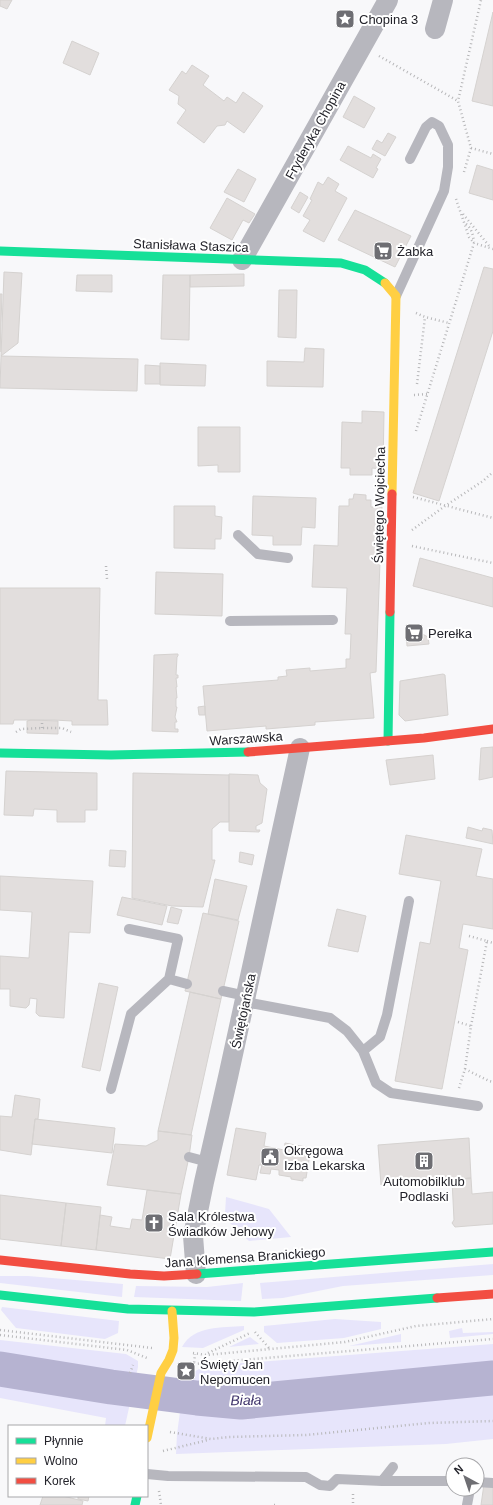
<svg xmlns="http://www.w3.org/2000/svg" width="493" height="1505" font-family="Arial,sans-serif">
	<rect width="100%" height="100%" fill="#f8f8fa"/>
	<path fill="#e7e5fb" d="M226,1197L269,1209L291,1237L249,1241L230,1223L225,1214Z
		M493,1264V1275L343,1286L283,1298L262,1299L260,1283Z
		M0,1276H28L123,1284L122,1297L0,1283Z
		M243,1283L241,1301L134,1297L136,1286L207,1287Z
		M2,1307L119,1321L118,1333L105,1339L16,1328L1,1310Z
		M335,1319L381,1322V1329L344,1338L277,1343L264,1332V1326Z
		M244,1326V1330L203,1348L182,1347C194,1325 222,1328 244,1326Z
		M462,1328L463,1333L493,1332V1334L450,1338L449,1331Z
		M401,1334V1342L349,1346Z
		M250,1337L259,1344L229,1347Z
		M0,1340L126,1354L138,1361V1367L125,1426H105L106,1418L0,1398Z
		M493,1344V1439L446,1444L176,1454L177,1434L182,1397L199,1390L181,1394L185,1378L191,1380L194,1372L204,1366Z"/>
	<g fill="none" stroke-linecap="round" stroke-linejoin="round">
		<path stroke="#b6b3d1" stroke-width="35" d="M0,1369L111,1387L197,1398L241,1402L493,1378"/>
	</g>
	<path fill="#e2dedd" stroke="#d5d2d0" d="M0,0H12L7,9L0,6Z
		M493,12V106L472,101Z
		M72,41L99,53L90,75L63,63Z
		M192,65L209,76L203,85L224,101L227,97L236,103L243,92L263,106L244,133L227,121L225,125L217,126L204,143L177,123L186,110L178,104L179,96L169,90L182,71L186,74Z
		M354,96L375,108L364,128L343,117Z
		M388,133L396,137L385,156L372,149L377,140L382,143Z
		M348,146L371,158L373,154L381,159L376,168L378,169L373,178L340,160Z
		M477,165L493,170V200L469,193Z
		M238,169L256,179L244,202L224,192Z
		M328,177L339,184L335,191L347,198L324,242L303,231L310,220L303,216L312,200L310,199L318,182L323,185Z
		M300,192L308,197L299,213L291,208Z
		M227,198L255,214L249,223L243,220L232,240L210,228Z
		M355,210L411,236L395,267L338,240Z
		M484,267L493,269V331L439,501L413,493Z
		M4,272L22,273L18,343L1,356Z
		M244,274V286L190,287V275Z
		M77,275H112V292L76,291Z
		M163,275H190L189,340L161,339Z
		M279,290H297L296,338L278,337Z
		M0,294H2L0,352Z
		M305,348L324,349L323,387L267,386V361L304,362Z
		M1,356L138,359L137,391L0,388Z
		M160,363L206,365L205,386L160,385Z
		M145,365L160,366V384H145Z
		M362,411L384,412L383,469L372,468V475H350V468H341L342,422L362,423Z
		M198,427H240V472H218V465L198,466Z
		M354,494L366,495V500H371V507H382L376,672L370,673L374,718L315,722V725L266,729V726L207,731L203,686L278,680V677L287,676L286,670L310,668V671L346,668V659H350L351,634H345L347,588L312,587L314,545L338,546L339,506H349V499H353Z
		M253,496L316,498L315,528L302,527L301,545H273V536L252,535Z
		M174,506H215V516L222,517L221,539H215V549L174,548Z
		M420,558L493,578V607L413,586Z
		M156,572L223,574L222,616L155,614Z
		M0,588H100L98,700H107L108,725H72V721L54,720H14L13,724H0Z
		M409,627L428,637L429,644L407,646L406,630Z
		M176,654H178V656L177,657L176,675H178V678H176L177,687H176L177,698H176V707H177L175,717L177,722H175V729H178V732L152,731L154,655Z
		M443,674L445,675L448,715L405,721L399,715L400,681Z
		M205,706V715H199L198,707Z
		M31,720L58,721V734L27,733V721Z
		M493,747V777L479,780L481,748Z
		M433,755L435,779L390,785L386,760Z
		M6,771L97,773V810H85V822H57V810L34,809L33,816L4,815Z
		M133,773L229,775V822H220L212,829V860H215L203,907L172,906L132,898Z
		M229,774L258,775L260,783L267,789L262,823L256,826V830H260L259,832L229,831Z
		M468,827L482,831L483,828L492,830L493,844L466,838Z
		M406,835L482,849L476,876L493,879V929L463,924L459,948L468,950L442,1089L395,1081L420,942L430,944L441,881L399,874Z
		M110,850L126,851L125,867L109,866Z
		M240,852L254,855L252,865L239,862Z
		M0,876L93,881L90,933L69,932L64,1018L39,1016L36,1013L37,999L30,998L29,1005L26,1008L10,1006V989H0V956L29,958L32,912L0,910Z
		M215,879L247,886L238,920L208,914Z
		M122,897L167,906L162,925L117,915Z
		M171,907L182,910L178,924L167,922Z
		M337,909L366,916L358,952L328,946Z
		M203,913L239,921L221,999L185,991Z
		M99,983L118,987L100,1071L82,1067Z
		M190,992L221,999L191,1135L158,1131Z
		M15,1095L40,1099L38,1119H35L31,1155L0,1150V1116L12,1117Z
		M35,1119L115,1128L112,1153L32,1144Z
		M236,1128L266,1133L264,1146L284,1150L285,1143L311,1148L306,1178H303V1181L291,1179V1177L279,1175V1170L271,1169L270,1174L260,1173L262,1165H259L256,1180L227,1175Z
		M158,1131L192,1135L189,1157L181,1194L107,1185L115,1144L146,1146L158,1140Z
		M469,1138L471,1178L381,1185L378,1145Z
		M471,1178L472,1194L493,1192V1224L455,1227L452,1223L454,1220L452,1180Z
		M147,1190L181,1194L170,1259L96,1250L100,1215L112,1217L110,1226L130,1229L132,1219L142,1220Z
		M0,1195L66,1203L61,1246L0,1239Z
		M66,1203L101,1207L96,1250L61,1246Z
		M484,1484L493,1485V1505H481Z
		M43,1496H63L83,1501L82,1505H40Z
		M78,1496H89L88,1501L78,1499Z"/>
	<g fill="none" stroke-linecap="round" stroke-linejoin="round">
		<path stroke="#b7b7b9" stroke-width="2.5" stroke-dasharray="1 3" stroke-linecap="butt" d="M379,56L458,101
			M471,148L493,154
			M464,172L471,148L458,101L481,0
			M456,199L469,237L474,243
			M463,214L490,247
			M466,224C472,229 473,235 474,242
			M416,313L425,317L449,323
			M417,384L425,317
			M414,395L427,394
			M416,431L474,243L493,249
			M413,497L493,518
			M412,530L445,506L483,481L493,472
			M412,546L493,563
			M106,566L107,579
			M42,728V720
			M16,732L21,729L42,728H62L71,732
			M469,936L487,941L471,1026
			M487,941L493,943
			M458,1022L471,1026L465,1069L459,1088
			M465,1069L489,1081L493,1082
			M0,1330L152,1348
			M255,1332L269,1348
			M0,1335L127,1350L147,1358
			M193,1353L206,1355L345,1342L416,1326L493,1319
			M208,1353L250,1333
			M190,1363L194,1364L493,1339
			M130,1373L133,1365
			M184,1374L189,1376L194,1364L195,1354
			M170,1432L211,1439L229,1437L306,1435L429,1423L493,1421
			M163,1451L208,1440
			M159,1491L161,1505
			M353,1494V1505
			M274,1505H275"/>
		<path stroke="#b7b7be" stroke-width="10" d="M396,296L444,191L448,167V145L439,126L432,122L426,127L410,159
			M238,535L258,554L288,558
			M230,621L333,620
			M409,901L387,1015L380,1037L363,1051L376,1083L391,1093L478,1106
			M129,929L178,939L169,979L187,984
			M223,991L246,996
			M245,1002L330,1018L347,1031L363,1051
			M111,1089L131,1014L169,979
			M189,1157L208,1162
			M147,1474L168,1476L306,1477L320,1485L330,1486L337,1479L382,1481H453
			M382,1481L393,1467
			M477,1482L493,1483
			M467,1505L470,1489"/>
		<path stroke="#b7b7be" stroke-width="20" d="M435,29L443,0
			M242,260L388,0
			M196,1274L193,1236L204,1182L228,1077L300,748"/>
		<path stroke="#16e098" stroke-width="9" d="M0,251L341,263L365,270L385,283
			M388,741L390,612
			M0,753L111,755L248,752
			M197,1274L493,1252
			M0,1295L128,1309L254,1312L437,1298
			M135,1505L137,1496"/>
		<path stroke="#ffcf43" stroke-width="9" d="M385,283L396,296L392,494
			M147,1438L161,1373L169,1360L173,1350L174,1338L172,1311"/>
		<path stroke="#f24e42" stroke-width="9" d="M390,612L392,494
			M248,752L424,738L493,729
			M0,1260L130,1274L164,1276L197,1274
			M437,1298L493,1294"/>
	</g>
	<defs>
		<g id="sight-square" transform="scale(1)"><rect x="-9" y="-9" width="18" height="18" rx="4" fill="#6e6e73" stroke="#fff"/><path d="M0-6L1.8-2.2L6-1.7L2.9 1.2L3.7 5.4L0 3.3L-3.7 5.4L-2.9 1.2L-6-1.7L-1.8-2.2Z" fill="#fff"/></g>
		<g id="supermarket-square" transform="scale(1)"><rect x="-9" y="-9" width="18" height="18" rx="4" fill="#6e6e73" stroke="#fff"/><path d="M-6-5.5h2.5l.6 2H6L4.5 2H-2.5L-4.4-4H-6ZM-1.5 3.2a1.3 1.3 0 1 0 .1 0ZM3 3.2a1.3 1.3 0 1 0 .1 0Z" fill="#fff"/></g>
		<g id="civic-square" transform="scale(1)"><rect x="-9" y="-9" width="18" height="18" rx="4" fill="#6e6e73" stroke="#fff"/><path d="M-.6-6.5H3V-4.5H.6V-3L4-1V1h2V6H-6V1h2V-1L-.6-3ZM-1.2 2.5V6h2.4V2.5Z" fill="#fff"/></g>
		<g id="building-square" transform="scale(1)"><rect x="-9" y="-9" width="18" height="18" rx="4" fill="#6e6e73" stroke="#fff"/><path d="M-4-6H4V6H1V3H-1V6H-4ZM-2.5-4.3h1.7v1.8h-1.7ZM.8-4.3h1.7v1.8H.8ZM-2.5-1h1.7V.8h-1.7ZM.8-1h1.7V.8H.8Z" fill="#fff"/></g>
		<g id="church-square" transform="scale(1)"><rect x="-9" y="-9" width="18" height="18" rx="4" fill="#6e6e73" stroke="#fff"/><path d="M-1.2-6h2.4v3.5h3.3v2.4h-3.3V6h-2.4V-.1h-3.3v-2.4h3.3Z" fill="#fff"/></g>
	</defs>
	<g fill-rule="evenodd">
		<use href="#sight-square" x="345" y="19"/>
		<use href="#supermarket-square" x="383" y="251"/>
		<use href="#supermarket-square" x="414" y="633"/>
		<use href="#civic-square" x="270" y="1157"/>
		<use href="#building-square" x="424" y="1161"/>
		<use href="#church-square" x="154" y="1223"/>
		<use href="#sight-square" x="186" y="1371"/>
	</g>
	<g text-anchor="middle" stroke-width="4" stroke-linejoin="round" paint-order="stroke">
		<g font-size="13" fill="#23232a" stroke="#fff" text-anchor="start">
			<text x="359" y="24">Chopina 3</text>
			<text x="397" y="256">Żabka</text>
			<text x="428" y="638">Perełka</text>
			<text x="284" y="1155">Okręgowa<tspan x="284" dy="15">Izba Lekarska</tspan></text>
			<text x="424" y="1186" text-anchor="middle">Automobilklub<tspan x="424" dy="15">Podlaski</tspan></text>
			<text x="168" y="1221">Sala Królestwa<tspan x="168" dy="15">Świadków Jehowy</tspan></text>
			<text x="200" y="1369">Święty Jan<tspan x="200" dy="15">Nepomucen</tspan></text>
		</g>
		<g font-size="13" fill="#23232a" stroke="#fff">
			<text transform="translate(315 130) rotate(-61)" y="5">Fryderyka Chopina</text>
			<text transform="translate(191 245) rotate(2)" y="5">Stanisława Staszica</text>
			<text transform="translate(379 505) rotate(-89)" y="5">Świętego Wojciecha</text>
			<text transform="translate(246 738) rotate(-4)" y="5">Warszawska</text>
			<text transform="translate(243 1011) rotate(-78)" y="5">Świętojańska</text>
			<text transform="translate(245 1257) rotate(-4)" y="5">Jana Klemensa Branickiego</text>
		</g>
		<g font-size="14" font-style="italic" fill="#3e326a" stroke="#fff">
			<text transform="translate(246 1400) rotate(-1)" y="5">Biała</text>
		</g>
	</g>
	<rect x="8" y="1425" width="140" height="72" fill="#ffffff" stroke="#a7a7aa"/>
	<rect x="16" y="1438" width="20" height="6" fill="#16e098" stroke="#a7a7aa"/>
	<text x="44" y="1445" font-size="12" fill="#23232a">Płynnie</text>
	<rect x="16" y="1458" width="20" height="6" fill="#ffcf43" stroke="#a7a7aa"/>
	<text x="44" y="1465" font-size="12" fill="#23232a">Wolno</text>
	<rect x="16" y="1478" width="20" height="6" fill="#f24e42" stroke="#a7a7aa"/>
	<text x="44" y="1485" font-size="12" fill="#23232a">Korek</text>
	<g transform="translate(465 1477) rotate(320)"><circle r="19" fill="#ffffff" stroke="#a7a7aa"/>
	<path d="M0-3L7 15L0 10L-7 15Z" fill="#6e6e73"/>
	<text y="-6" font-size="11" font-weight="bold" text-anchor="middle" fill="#23232a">N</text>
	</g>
</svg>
